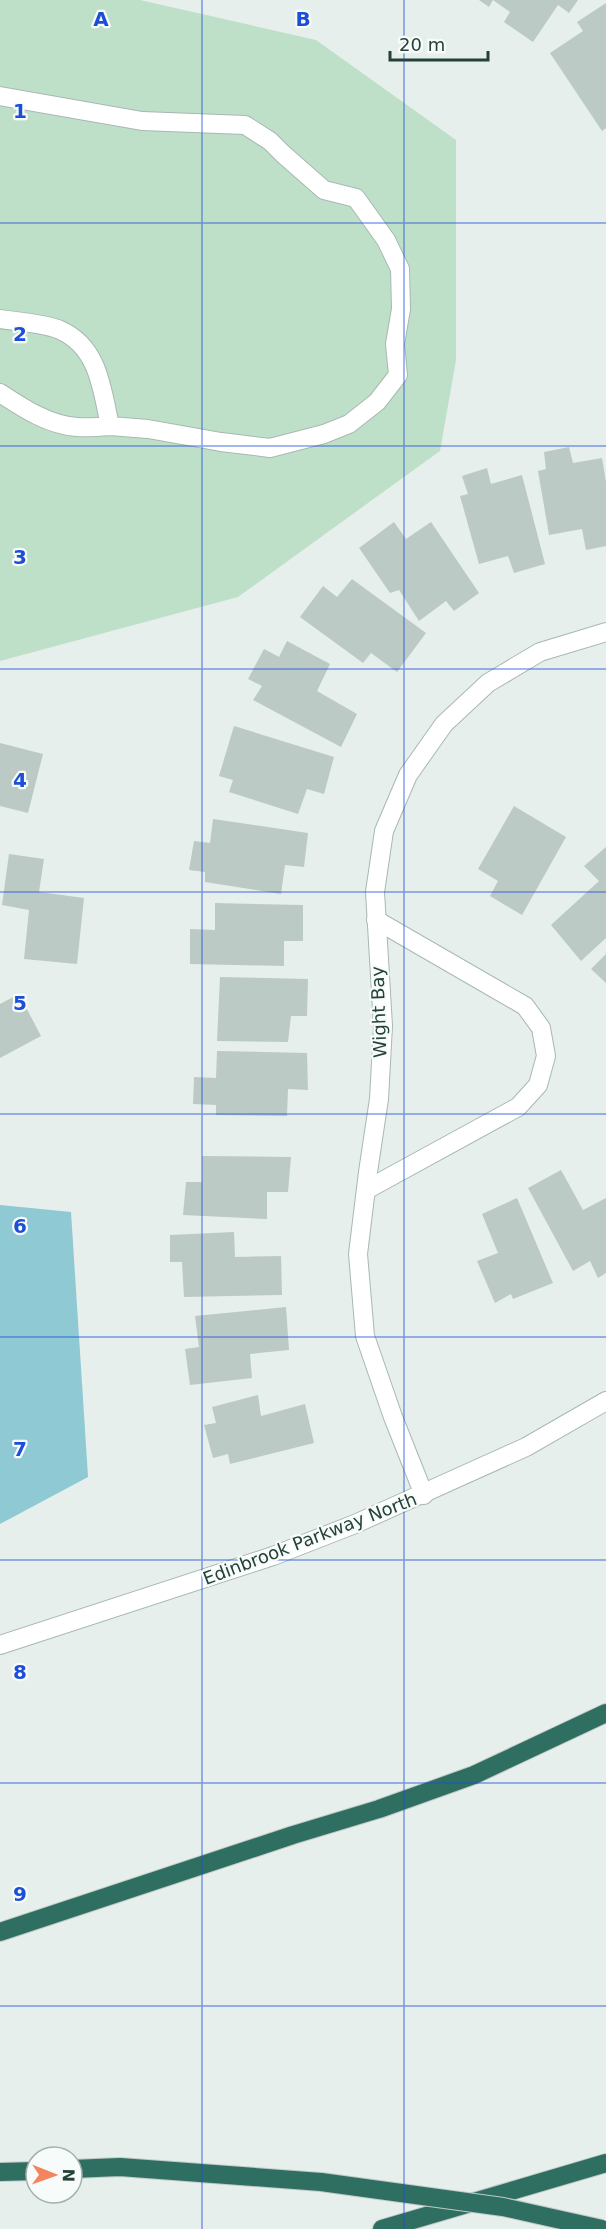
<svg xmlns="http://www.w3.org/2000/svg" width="606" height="2229" font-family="'DejaVu Sans',sans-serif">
	<rect width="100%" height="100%" fill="#e6efeb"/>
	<path fill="#bfe0c8" d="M0,0H140L316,40L456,140V360L440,451L238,597L0,661Z"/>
	<path fill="#8ec9d4" d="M0,1205L71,1212L88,1477L0,1524Z"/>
	<path fill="#bbcac4" d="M479,0H578L569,13L558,5L533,42L504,22L510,12L493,0L489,7Z
		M606,3V128L602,131L550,53L583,31L577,22Z
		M569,447L573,463L602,458L606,482V546L586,550L582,529L549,535L538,471L546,469L544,452Z
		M487,468L491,484L522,475L545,564L514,573L508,556L479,564L460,496L468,494L462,476Z
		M394,522L406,539L431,522L479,593L454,611L446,601L419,621L399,590L390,593L359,548Z
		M352,579L426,633L397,672L371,653L363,663L300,617L323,586L337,597Z
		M287,641L330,664L317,691L357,714L341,747L253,700L262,686L248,679L264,649L279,657Z
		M234,726L334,757L324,794L307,789L298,814L229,792L233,780L219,776Z
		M0,743L43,754L28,813L0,806Z
		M514,806L566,837L522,915L490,896L498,881L478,869Z
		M213,819L308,833L304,867L285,865L281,894L205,882V872L189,870L194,841L210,843Z
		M606,847V938L581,961L551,925L599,881L584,866Z
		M9,854L44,859L39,892L84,898L77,964L24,959L29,910L2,905Z
		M215,903L303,905V941H284V966L190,964V929L215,930Z
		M606,954V983L591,969Z
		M220,977L308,979L307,1016H291L288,1042L217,1041Z
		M19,994L41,1036L0,1058V1004Z
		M217,1051L307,1053L308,1090L288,1089L287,1116L216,1115V1105L193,1104L194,1077L216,1078Z
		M202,1156L291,1157L288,1192H267V1219L183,1215L186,1182H202Z
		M561,1170L583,1210L606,1198V1273L598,1278L590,1261L573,1271L528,1188Z
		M517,1198L553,1283L513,1299L511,1294L495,1303L477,1261L498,1253L482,1214Z
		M234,1232L235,1257L281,1256L282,1295L184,1297L182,1262H170V1235Z
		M286,1307L289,1350L250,1354L252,1378L190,1385L185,1349L199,1347L195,1316Z
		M258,1395L261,1416L305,1404L314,1443L230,1464L228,1454L213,1458L204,1425L216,1423L212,1407Z"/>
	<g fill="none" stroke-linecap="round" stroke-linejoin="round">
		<g stroke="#a8b8b2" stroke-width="20">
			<path id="service" d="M0,96L142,121L245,125L270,141L283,154L324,190L356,198L386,240L400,269L401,309L395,344L398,375L377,402L349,424L324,434L270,448L221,442L148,429L110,426C102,390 99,347 60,330C44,323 18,322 0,319
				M0,393C23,408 48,425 77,427C87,428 99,427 110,426
				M366,1190L518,1107L538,1085L546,1056L541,1028L525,1006L376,920"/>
		</g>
		<g stroke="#a8b8b2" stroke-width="20">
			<path id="minor" d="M424,1495L393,1417L365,1336L358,1254L368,1172L379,1099L383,1026L375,892L384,831L408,775L444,724L488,683L540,652L606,632"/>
		</g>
		<g stroke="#a8b8b2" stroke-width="20">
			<path id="tertiary" d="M0,1645L273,1556L355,1524L526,1447L606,1401"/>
		</g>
		<g stroke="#c2cac8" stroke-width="20">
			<path id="motorway" d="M0,1932L293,1835L379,1809L474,1775L606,1713
				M0,2172L36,2171
				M382,2229L606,2163"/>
		</g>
		<use href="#service" stroke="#fff" stroke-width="18"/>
		<use href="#minor" stroke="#fff" stroke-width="18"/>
		<use href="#tertiary" stroke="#fff" stroke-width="18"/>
		<use href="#motorway" stroke="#2f6f62" stroke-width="18"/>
		<g stroke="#c2cac8" stroke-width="20" stroke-linecap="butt">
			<path id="motorway-bridge" d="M72,2169L120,2167L321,2182L503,2207L602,2229"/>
		</g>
		<use href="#motorway-bridge" stroke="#2f6f62" stroke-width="18"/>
	</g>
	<path fill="none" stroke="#1d4ed8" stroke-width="1.5" stroke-opacity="0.55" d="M202,0V2229M404,0V2229M0,223H606M0,446H606M0,669H606M0,892H606M0,1114H606M0,1337H606M0,1560H606M0,1783H606M0,2006H606"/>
	<g text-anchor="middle" stroke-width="4.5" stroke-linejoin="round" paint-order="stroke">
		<g font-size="18" fill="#24423a" stroke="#f7fbf9">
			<text transform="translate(379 1012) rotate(-92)" y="6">Wight Bay</text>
			<text transform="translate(310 1539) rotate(-21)" y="6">Edinbrook Parkway North</text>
		</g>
	</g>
	<g font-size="20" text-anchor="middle" font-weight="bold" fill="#1d4ed8" stroke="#f7fbf9" stroke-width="4.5" stroke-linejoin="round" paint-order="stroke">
		<text x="101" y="26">A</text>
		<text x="303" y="26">B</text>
		<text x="20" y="118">1</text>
		<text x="20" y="341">2</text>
		<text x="20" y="564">3</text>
		<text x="20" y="787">4</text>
		<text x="20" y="1010">5</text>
		<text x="20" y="1233">6</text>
		<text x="20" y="1456">7</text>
		<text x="20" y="1679">8</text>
		<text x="20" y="1901">9</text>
	</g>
	<g transform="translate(54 2175) rotate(91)"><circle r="28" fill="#f7fbf9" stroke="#a3b1ad" stroke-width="1.5"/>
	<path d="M0-4.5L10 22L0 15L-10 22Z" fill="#f4845f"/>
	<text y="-9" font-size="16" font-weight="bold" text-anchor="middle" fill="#24423a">N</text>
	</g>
	<path d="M390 51v9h98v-9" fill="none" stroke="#24423a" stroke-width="3"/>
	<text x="399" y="51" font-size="18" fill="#24423a" stroke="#f7fbf9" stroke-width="4.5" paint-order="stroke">20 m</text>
</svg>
